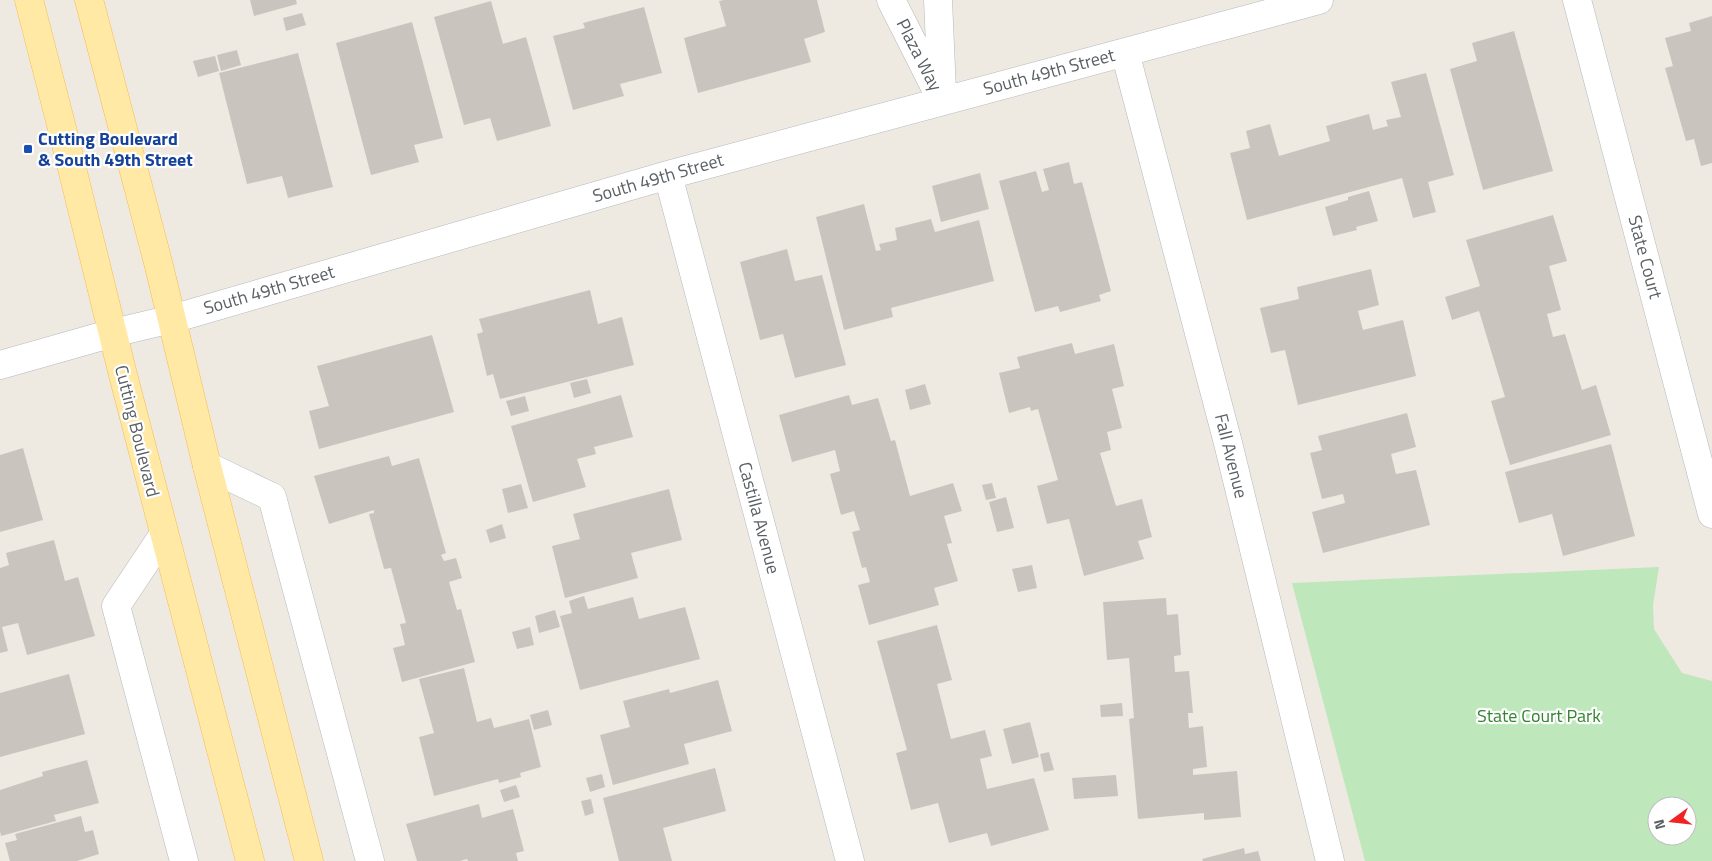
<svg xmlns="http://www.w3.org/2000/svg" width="1712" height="861" font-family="'Titillium Web',sans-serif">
	<rect width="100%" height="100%" fill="#eeeae1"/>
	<path fill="#bfe7bc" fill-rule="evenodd" d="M1659,567L1653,605L1654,629L1682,673L1712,681V861H1365L1292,583ZM1657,806H1687V836H1657Z"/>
	<path fill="#c9c5be" d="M250,0H296L297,4L254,16Z
		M724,0H817L825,32L804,39L811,62L698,93L684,38L726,26L719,1Z
		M491,1L503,44L526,37L551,126L497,141L490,118L464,125L434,17Z
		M644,7L662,73L620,84L624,96L573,110L553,36L585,28L583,23Z
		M302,13L306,25L286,31L283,18Z
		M1712,16V163L1701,166L1694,139L1686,141L1665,68L1673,66L1665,38L1691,31L1689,23Z
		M412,22L443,138L414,145L419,162L371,175L336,43Z
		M1514,31L1553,171L1483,190L1450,69L1477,61L1472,43Z
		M237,50L241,65L221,71L217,55Z
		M298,53L333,187L288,198L282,176L247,184L219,73Z
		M215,56L219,71L198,77L193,61Z
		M1426,73L1454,175L1428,182L1436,212L1413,218L1402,178L1247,220L1230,153L1250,148L1246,131L1270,124L1279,156L1330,141L1326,126L1369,114L1373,130L1388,126L1386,120L1401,117L1391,82Z
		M1069,162L1074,184L1082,182L1111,291L1099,295L1101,301L1060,312L1058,306L1035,312L999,181L1036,171L1042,192L1049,190L1043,169Z
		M980,173L989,209L941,222L932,186Z
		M1369,191L1378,221L1356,227L1357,230L1333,236L1325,207L1348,200V197Z
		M864,204L876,251L881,250L879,244L897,240L895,228L931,219L935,232L979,220L994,281L891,308L893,317L844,330L816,217Z
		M1553,215L1567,261L1549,266L1561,310L1547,314L1553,337L1565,334L1582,390L1596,385L1611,435L1510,465L1491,401L1505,397L1479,311L1452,320L1445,297L1480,286L1466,240Z
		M787,249L795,281L822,275L846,365L795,378L783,334L760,340L740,262Z
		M1371,269L1379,305L1358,311L1363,330L1403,320L1416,376L1298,405L1285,350L1271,353L1260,308L1299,299L1297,287Z
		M590,290L598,324L622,317L634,365L500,399L493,374L487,376L477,334L483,332L479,319Z
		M432,335L454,412L319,449L309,411L329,406L317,366Z
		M1072,343L1075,354L1114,344L1124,386L1112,389L1122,428L1107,432L1111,450L1100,453L1116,506L1142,499L1152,537L1138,541L1144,559L1084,576L1069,519L1047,524L1037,486L1058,480L1038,409L1031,411L1030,407L1009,413L999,373L1020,368L1017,357Z
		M587,379L591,393L574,398L570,383Z
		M925,384L931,404L910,410L905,390Z
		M621,395L633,437L594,447L596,454L577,459L586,487L533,502L511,426Z
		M849,395L852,405L878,398L891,441L895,440L910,496L953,483L962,511L944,516L952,543L947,544L958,581L934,588L939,605L869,625L858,585L870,582L866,567L862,568L852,532L860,530L854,511L841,515L830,474L840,471L835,450L792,462L779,415Z
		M525,396L529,411L511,416L506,401Z
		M1407,413L1416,447L1391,454L1396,474L1416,470L1430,525L1323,553L1312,512L1345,503L1343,494L1322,499L1310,453L1322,450L1318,436Z
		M1611,444L1635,536L1563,556L1552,514L1519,523L1505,472Z
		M23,448L43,520L0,532V455Z
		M389,456L392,466L419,458L446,553L441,555L444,561L456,558L462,578L449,582L457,610L461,609L475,662L402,682L393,648L405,645L400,624L406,623L391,568L384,569L369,514L374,513V510L329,524L314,476Z
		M992,483L996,498L986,500L982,485Z
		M521,484L528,508L508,513L502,489Z
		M669,489L682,540L631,553L638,578L565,598L552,546L580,539L573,514Z
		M1006,497L1014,528L997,532L989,502Z
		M502,524L506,538L490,543L486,530Z
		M54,540L65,581L78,577L95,636L27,655L18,623L2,627L8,651L0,653V568L9,565L6,553Z
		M1032,565L1037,588L1018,592L1012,569Z
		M584,596L588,609L633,597L639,619L685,607L700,659L580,690L560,616L572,613L569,601Z
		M1166,598L1167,615L1178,614L1181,655L1174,656L1175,672L1189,671L1193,713H1188L1189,728L1203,726L1207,767L1193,769V775L1237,771L1241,817L1204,820V813L1138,819L1129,719L1134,718L1129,658L1107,660L1103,602Z
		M555,610L560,627L539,633L535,616Z
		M937,625L952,680L937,684L951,739L985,730L992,756L980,759L987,789L1034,778L1049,830L991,846L987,833L949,843L938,803L911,810L896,753L907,750L877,641Z
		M530,627L534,645L517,649L512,632Z
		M464,668L477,722L491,718L494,728L529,719L541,767L520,773L521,777L499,783L498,779L434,796L419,737L434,733L419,679Z
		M69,674L85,734L0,757V693Z
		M718,680L732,731L684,744L689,764L613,785L600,735L630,727L623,701L669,689L670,693Z
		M1122,703L1123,716L1101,717L1100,705Z
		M548,710L552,725L534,730L530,715Z
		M1030,722L1039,757L1012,764L1003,729Z
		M1049,752L1054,770L1044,772L1040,754Z
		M87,760L99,803L54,815L56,821L1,836L0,831V790L43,776L42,772Z
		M715,768L726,811L663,828L672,861H619L603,798Z
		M602,774L605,787L590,792L586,778Z
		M1116,775L1118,796L1074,799L1072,778Z
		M516,785L520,797L504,802L500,790Z
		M591,799L594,813L585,816L581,801Z
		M479,804L482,818L513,809L524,851L516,853L518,861H468L467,859L460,861H417L406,824Z
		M81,816L85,832L93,830L99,854L77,861H10L5,843L17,840L15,834Z
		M1244,848L1245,854L1258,851L1261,861H1203L1202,859Z"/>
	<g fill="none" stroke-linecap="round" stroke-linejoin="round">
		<g stroke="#b4b8bd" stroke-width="29">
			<path id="minor" d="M891,0L942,101
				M938,0L942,92
				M1577,0L1712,514
				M1125,52L1228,443L1330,861
				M668,175L850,861
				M0,365L113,333L172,319L668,175L1319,0
				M207,466L272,497L370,861
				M164,534L116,606L184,861"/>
		</g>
		<g stroke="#f8bc4f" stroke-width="29">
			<path id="major" d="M29,0L65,140L123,375L250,861
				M89,0L159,266L207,466L309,861"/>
		</g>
		<use href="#minor" stroke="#fff" stroke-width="28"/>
		<use href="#major" stroke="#ffe9a5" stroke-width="28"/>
	</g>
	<rect fill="#1a4fb4" stroke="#fff" stroke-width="2" x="23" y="144" width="10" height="10" rx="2.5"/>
	<g text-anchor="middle" stroke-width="4.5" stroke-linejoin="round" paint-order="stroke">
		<g font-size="18" fill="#5a5f63" stroke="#fff">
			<text transform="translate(919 55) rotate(63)" y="6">Plaza Way</text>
			<text transform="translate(1049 72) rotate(-15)" y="6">South 49th Street</text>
			<text transform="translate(658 178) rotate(-16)" y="6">South 49th Street</text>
			<text transform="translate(1645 257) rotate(75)" y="6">State Court</text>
			<text transform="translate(269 290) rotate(-16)" y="6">South 49th Street</text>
			<text transform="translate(137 431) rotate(76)" y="6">Cutting Boulevard</text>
			<text transform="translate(1231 456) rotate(76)" y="6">Fall Avenue</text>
			<text transform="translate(759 518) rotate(75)" y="6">Castilla Avenue</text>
		</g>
		<g font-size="18" font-weight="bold" fill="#164399" stroke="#fff" text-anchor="start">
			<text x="38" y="145">Cutting Boulevard<tspan x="38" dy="21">&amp; South 49th Street</tspan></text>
		</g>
		<g font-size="18" fill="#32842f" stroke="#fff">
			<text x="1539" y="722">State Court Park</text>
		</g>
	</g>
	<g transform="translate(1672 821) rotate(255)"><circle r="24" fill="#ffffff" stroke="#bdbfc1"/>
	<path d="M0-4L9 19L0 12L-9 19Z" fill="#f22323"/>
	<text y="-8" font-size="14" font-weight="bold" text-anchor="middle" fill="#5a5f63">N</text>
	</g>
</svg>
